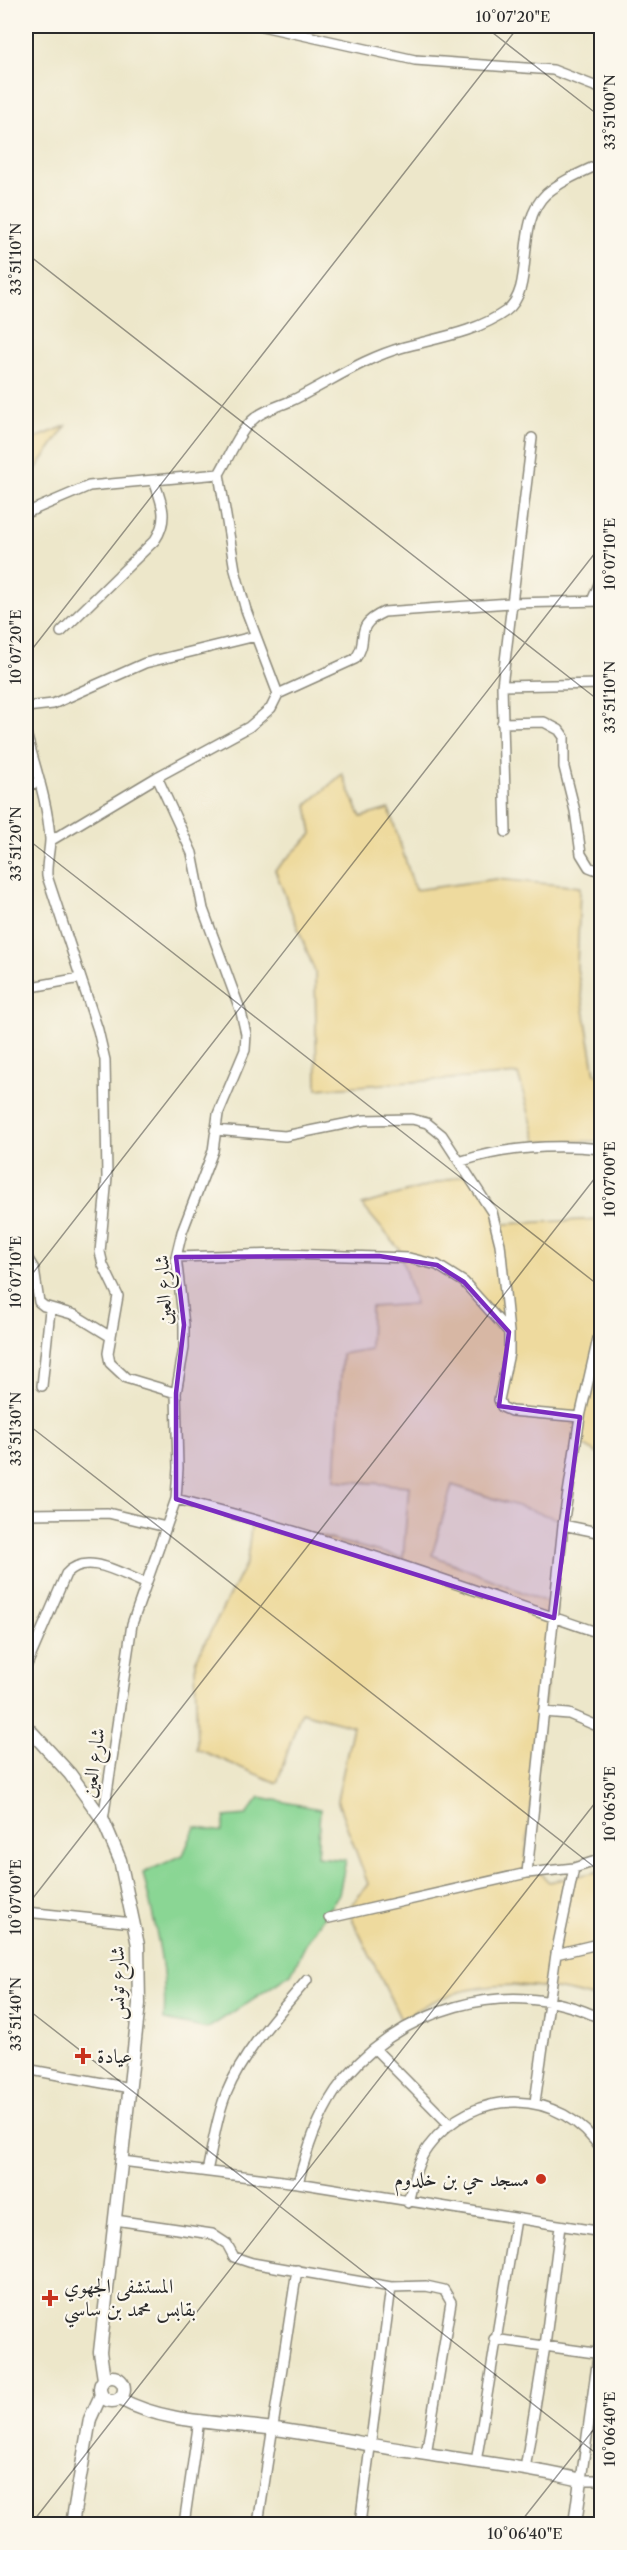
<svg xmlns="http://www.w3.org/2000/svg" width="627" height="2550" font-family="'Libre Caslon Text',Amiri,serif">
	<rect width="100%" height="100%" fill="#fbf7ec"/>
	<filter id="ink" filterUnits="userSpaceOnUse"><feTurbulence type="fractalNoise" baseFrequency=".0167" numOctaves="2"/><feDisplacementMap in="SourceGraphic" scale="12" xChannelSelector="R" yChannelSelector="G"/><feConvolveMatrix kernelMatrix="1 2 1 2 8 2 1 2 1" color-interpolation-filters="sRGB"/></filter>
	<filter id="wash" filterUnits="userSpaceOnUse"><feTurbulence type="fractalNoise" baseFrequency=".008" numOctaves="4" result="noise"/><feDisplacementMap in="SourceGraphic" scale="24" xChannelSelector="R" yChannelSelector="G"/><feGaussianBlur stdDeviation="1.35" result="paint"/><feColorMatrix in="noise" values="0 0 0 0 0 0 0 0 0 0 0 0 0 0 0 0 0 1.4 0 .05"/><feComposite in="paint" operator="in"/></filter>
	<g filter="url(#wash)">
		<rect width="100%" height="100%" fill="#ede7ca"/>
		<path fill="#8ad694" stroke="#5a8060" stroke-width="1.5" d="M260,1797L320,1809L317,1857L346,1860L339,1894L307,1942L291,1974L207,2029L164,2020C168,1970 154,1922 143,1873L183,1855L195,1827L222,1832L225,1817L246,1815Z"/>
		<path fill="#eeda9e" stroke="#8c8264" stroke-width="1.5" d="M66,426L26,483V442Z
			M342,774L361,817L389,809L415,890L496,879L580,887L577,968L595,1074L601,1075V1141L537,1142L518,1074L317,1089L315,972L275,870L312,834L307,805Z
			M474,1172L504,1224L601,1219V1456L577,1441L567,1522L452,1485L432,1555L556,1606L525,1859L549,1882L601,1871V2000C533,1979 461,1977 401,2020L348,1910L368,1884L337,1800L353,1726L301,1712L277,1783L197,1749L195,1662L247,1561L252,1519L403,1558L409,1486L335,1480L342,1354L370,1349L371,1307L415,1304L399,1249L362,1205Z"/>
	</g>
	<g filter="url(#ink)">
		<g fill="none" stroke-linecap="round" stroke-linejoin="round">
			<g stroke="#8c897a" stroke-width="12">
				<path id="minor" d="M262,26L415,60L553,70L602,89
					M219,474L235,570L246,610L278,694
					M26,513L89,486L219,474C230,456 239,430 256,417C268,408 284,405 297,398C333,380 364,358 404,347C437,338 477,332 506,311C537,288 513,225 546,194C562,180 583,172 602,163
					M592,601L602,577
					M61,632L155,540C169,519 162,503 154,481
					M502,686L602,684
					M26,707L53,704L145,663L256,636
					M502,723L544,722L559,730L564,737V767L575,811L581,854L589,867L602,872
					M26,733C35,767 48,803 50,839C50,851 46,863 47,876L98,1030L105,1060L107,1177L100,1252L103,1265L118,1296L108,1353L110,1363L126,1378L176,1393
					M26,785L40,782
					M506,832L502,686L532,438
					M50,841L157,777L249,727L271,708L278,694L355,659C371,639 351,627 384,612L510,603L602,601
					M26,988L80,978
					M215,1130L285,1136L364,1120L412,1119L427,1123L442,1135L492,1212L500,1244L509,1332V1353L499,1400L502,1407L511,1411L580,1417
					M462,1161C507,1147 554,1144 602,1149
					M26,1256L34,1269L39,1302L44,1306L75,1315L111,1337
					M176,1257L284,1254L409,1258L437,1265L464,1282L509,1332
					M42,1386L50,1310
					M176,1499C320,1534 461,1586 602,1634
					M26,1514L108,1513L166,1527
					M563,1525L602,1533
					M26,1667L66,1574C87,1551 121,1574 145,1583
					M543,1712L569,1714L602,1728
					M103,1820L132,1624L176,1499L178,1468L176,1393L184,1348V1325L176,1257L182,1232L213,1151L218,1114L245,1050L246,1034L241,1012L203,909L192,853L157,777
					M527,1873L563,1525L580,1417L602,1321
					M26,1912L133,1923
					M329,1918L527,1873L574,1868L602,1859
					M556,1954L602,1943
					M375,2049L450,2125
					M26,2069L130,2088
					M535,2102L556,1954L574,1868
					M122,2161L298,2183L602,2232
					M207,2171C213,2146 216,2118 226,2094C243,2052 278,2014 307,1980
					M298,2183C307,2150 317,2118 336,2090C393,2008 511,1973 602,2019
					M408,2203C413,2183 416,2163 428,2147C473,2086 561,2087 602,2151
					M115,2220L212,2234L227,2244L234,2257L252,2263L391,2287L426,2286L444,2290L451,2302L426,2454
					M602,2328L581,2480H602
					M494,2339L602,2354
					M476,2462L516,2219
					M525,2469L545,2346L560,2226
					M184,2524L199,2420
					M258,2524L297,2270
					M360,2524L391,2287"/>
			</g>
			<g stroke="#8c897a" stroke-width="15">
				<path id="tertiary" d="M26,1726L70,1774L103,1820L120,1860L138,1945L139,2004L100,2352L104,2379
					M100 2389a12 12 0 1 1 24 0a12 12 0 1 1-24 0Z
					M120,2399C166,2424 224,2422 275,2429C328,2436 380,2447 433,2455C482,2463 532,2468 581,2480L575,2524
					M72,2524L90,2419L101,2395"/>
			</g>
			<use href="#minor" stroke="#fff" stroke-width="9"/>
			<use href="#tertiary" stroke="#fff" stroke-width="12"/>
		</g>
	</g>
	<path fill="#7b2cbf" fill-opacity="0.2" stroke="#7b2cbf" stroke-width="4.5" stroke-linejoin="round" d="M379,1256L437,1265L464,1282L509,1332L499,1406L580,1417L554,1618L176,1499V1393L184,1325L176,1257Z"/>
	<path fill="none" stroke="#2b2b2b" stroke-width="1.5" stroke-opacity="0.45" d="M484,26L602,118M26,32L31,26M26,253L602,703M26,657L519,26M26,838L602,1288M26,1282L602,544M26,1423L602,1873M26,1907L602,1169M26,2008L602,2458M31,2524L602,1794M519,2524L602,2419"/>
	<g fill="#c8321e" stroke="#fbf7ec" stroke-width="2">
		<path d="M80 2047h6v6h6v6h-6v6h-6v-6h-6v-6h6z"/>
		<circle cx="541" cy="2179" r="6"/>
		<path d="M47 2289h6v6h6v6h-6v6h-6v-6h-6v-6h6z"/>
	</g>
	<g text-anchor="middle" stroke-width="4.5" stroke-linejoin="round" paint-order="stroke">
		<g font-size="20" fill="#2b2b2b" stroke="#fbf7ec">
			<text transform="translate(163 1290) rotate(-93)" y="7">شارع العين</text>
			<text transform="translate(93 1763) rotate(-82)" y="7">شارع العين</text>
			<text transform="translate(117 1983) rotate(-90)" y="7">شارع تونس</text>
		</g>
		<g font-size="20" fill="#2b2b2b" stroke="#fbf7ec" text-anchor="start">
			<text x="97" y="2063">عيادة</text>
			<text x="529" y="2186" text-anchor="end">مسجد حي بن خلدوم</text>
			<text x="64" y="2293">المستشفى الجهوي<tspan x="64" dy="23">بقابس محمد بن ساسي</tspan></text>
		</g>
	</g>
	<rect width="627" height="2550" fill="none" stroke="#fbf7ec" stroke-width="66"/>
	<rect x="33" y="33" width="561" height="2484" fill="none" stroke="#2b2b2b" stroke-width="2"/>
	<g font-size="15" text-anchor="middle" fill="#2b2b2b">
		<text x="513" y="22">10°07'20"E</text>
		<text transform="translate(610 112) rotate(-90)" y="5">33°51'00"N</text>
		<text transform="translate(16 259) rotate(-90)" y="5">33°51'10"N</text>
		<text transform="translate(610 554) rotate(-90)" y="5">10°07'10"E</text>
		<text transform="translate(16 647) rotate(-90)" y="5">10°07'20"E</text>
		<text transform="translate(610 697) rotate(-90)" y="5">33°51'10"N</text>
		<text transform="translate(16 844) rotate(-90)" y="5">33°51'20"N</text>
		<text transform="translate(610 1179) rotate(-90)" y="5">10°07'00"E</text>
		<text transform="translate(16 1272) rotate(-90)" y="5">10°07'10"E</text>
		<text transform="translate(16 1429) rotate(-90)" y="5">33°51'30"N</text>
		<text transform="translate(610 1804) rotate(-90)" y="5">10°06'50"E</text>
		<text transform="translate(16 1897) rotate(-90)" y="5">10°07'00"E</text>
		<text transform="translate(16 2014) rotate(-90)" y="5">33°51'40"N</text>
		<text transform="translate(610 2429) rotate(-90)" y="5">10°06'40"E</text>
		<text x="525" y="2539">10°06'40"E</text>
	</g>
</svg>
